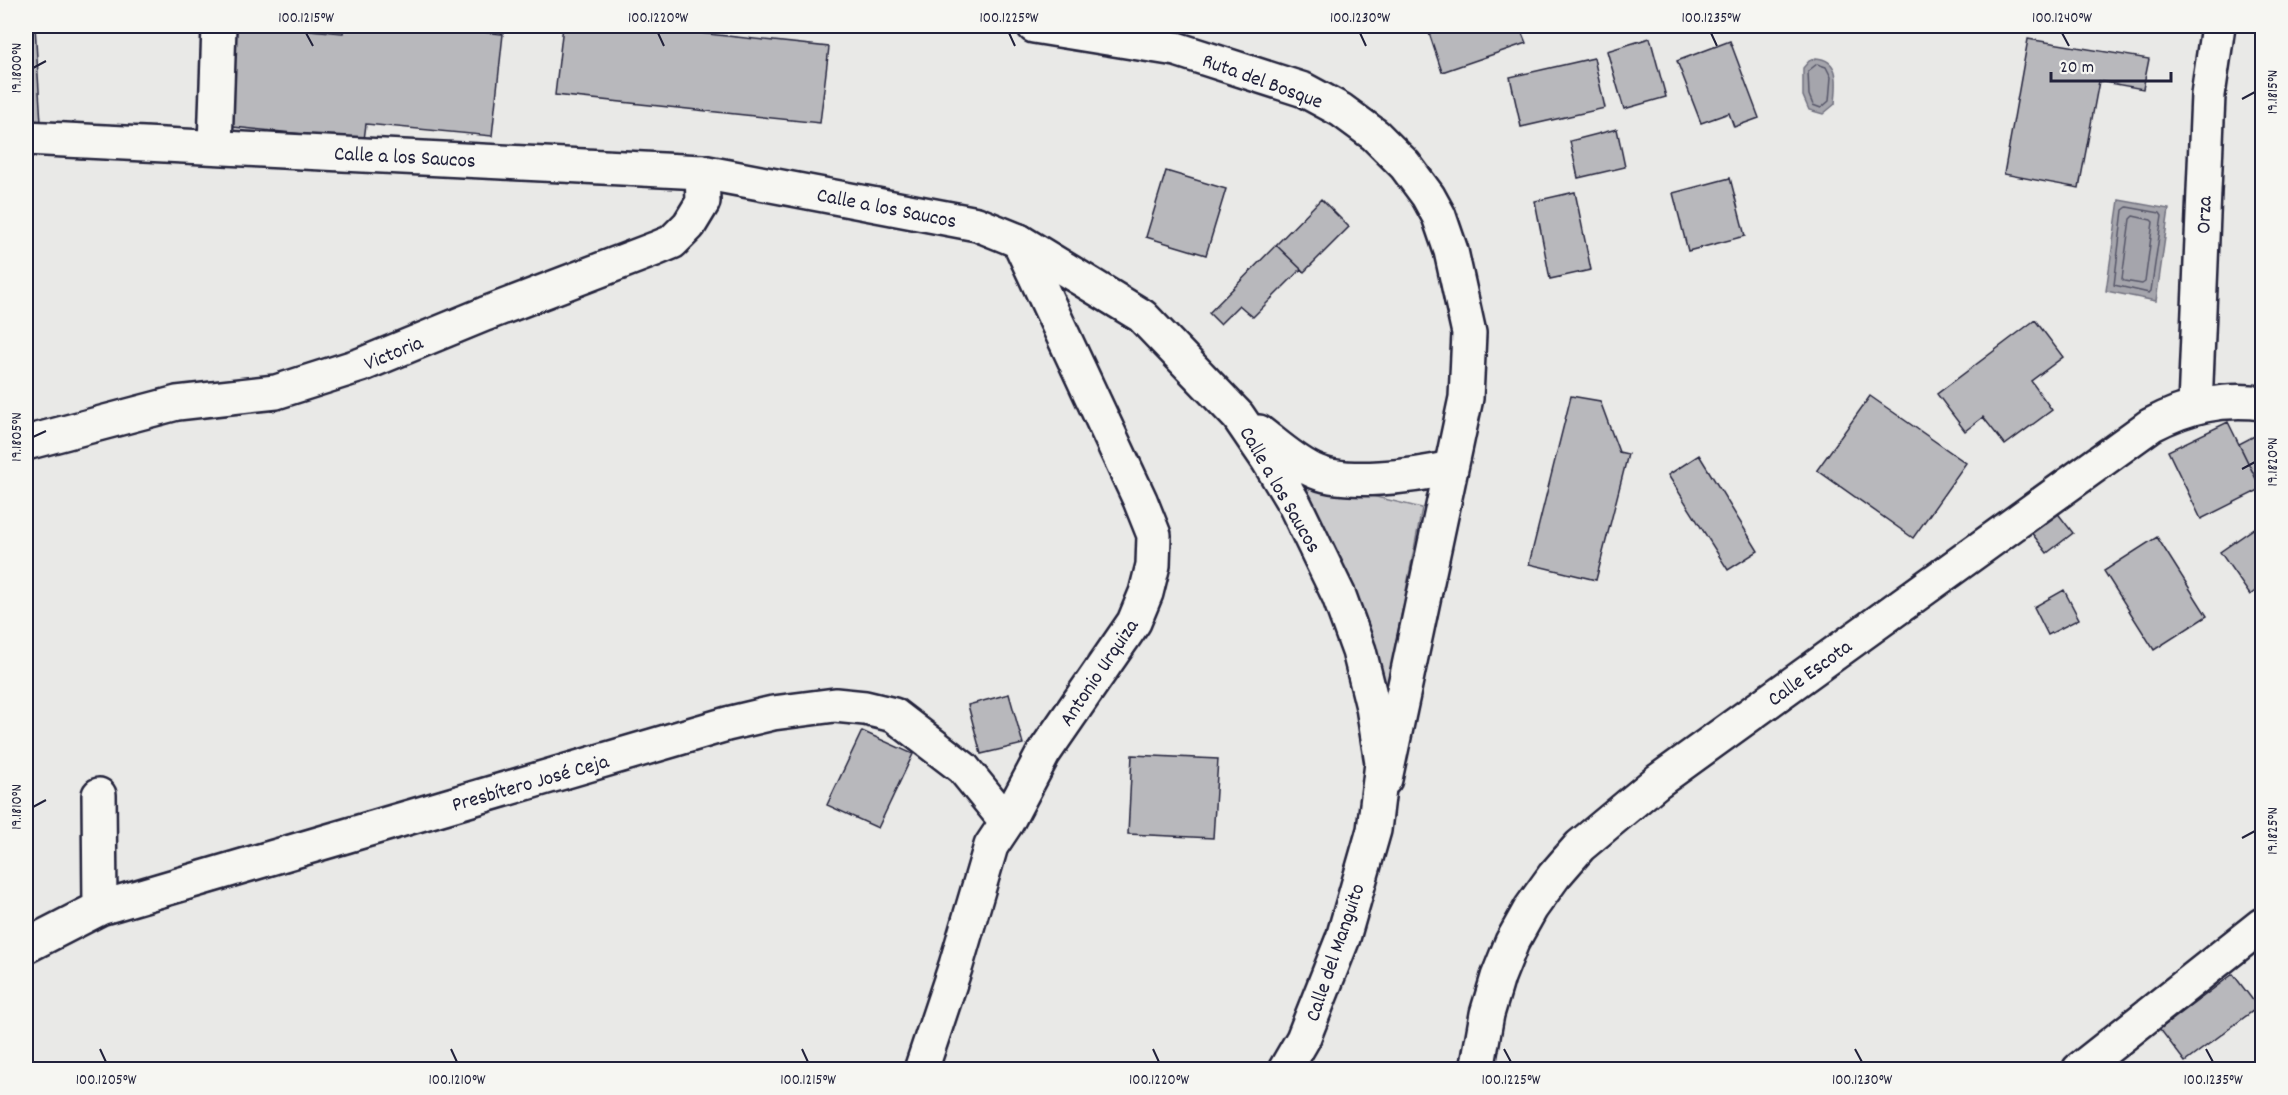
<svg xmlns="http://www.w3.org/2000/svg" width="2288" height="1095" font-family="Dekko,sans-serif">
	<rect width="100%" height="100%" fill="#e9e9e7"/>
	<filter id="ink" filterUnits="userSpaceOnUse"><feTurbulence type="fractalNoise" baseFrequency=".0167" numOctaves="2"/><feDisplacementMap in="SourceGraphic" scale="12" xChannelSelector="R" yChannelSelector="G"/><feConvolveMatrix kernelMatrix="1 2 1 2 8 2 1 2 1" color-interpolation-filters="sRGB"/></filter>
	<g filter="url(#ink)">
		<path fill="#ccccce" stroke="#777784" stroke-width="1.5" d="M1297,478L1422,508L1385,699Z"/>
		<path fill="#a5a5ac" stroke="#71717f" stroke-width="1.5" d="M1816,58C1842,60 1836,85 1835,104L1823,114L1809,110L1803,96V68L1809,61Z
			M2119,200L2169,209L2156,301L2106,291Z"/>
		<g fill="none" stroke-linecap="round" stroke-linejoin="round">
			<path stroke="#565668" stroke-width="1.5" d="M1817,64L1826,67L1831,77L1829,101L1821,108L1813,105L1809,95L1808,71Z
				M2127,207L2160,213L2162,216L2151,291L2149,293L2114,285L2123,210Z
				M2133,216L2151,220L2153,222L2145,282L2142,284L2124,281L2122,279L2130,219Z"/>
		</g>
		<path fill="#b8b8bc" stroke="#22223b" stroke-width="1.5" d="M26,26H35L41,123H26Z
			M234,26H263L343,33L344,26H419L503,34L492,136L366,124L364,140L223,126Z
			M563,26H634L829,47L820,123L555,95Z
			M1450,26H1519L1526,43L1442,72L1429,33Z
			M1650,38L1666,97L1624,109L1607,51Z
			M2028,39L2149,59L2143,89L2099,81L2079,188L2004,174Z
			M1730,41L1759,118L1734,127L1729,113L1701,123L1677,61Z
			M1594,58L1605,108L1521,127L1510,77Z
			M1617,129L1625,167L1578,178L1570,141Z
			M1166,171L1226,189L1206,255L1146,237Z
			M1730,178L1745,236L1688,251L1673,193Z
			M1575,192L1591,270L1550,279L1535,201Z
			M1321,199L1349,227L1304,272L1276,245Z
			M1276,245L1301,269L1253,317L1239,305L1220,324L1209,313Z
			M2035,320L2063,357L2031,381L2052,410L2005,445L1983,417L1965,431L1937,394Z
			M1571,396L1600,401L1619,452L1628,454L1596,580L1529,564Z
			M1870,396L1966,463L1913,538L1817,470Z
			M2228,422L2261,489L2201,519L2168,451Z
			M2262,432V489H2261L2239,444Z
			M1699,455L1758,551L1728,570L1668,475Z
			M2056,511L2073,533L2047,553L2031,532Z
			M2262,523V586L2250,595L2220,552Z
			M2157,537L2207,616L2154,650L2104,571Z
			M2064,590L2079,619L2048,635L2034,607Z
			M1009,694L1023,744L981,754L968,705Z
			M862,731L913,754L878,828L827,805Z
			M1132,755L1218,759L1213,838L1128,834Z
			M2233,974L2258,1007L2185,1062L2160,1029Z"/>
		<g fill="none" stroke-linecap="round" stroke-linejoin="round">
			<g stroke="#22223b" stroke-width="38">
				<path id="minor" d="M1034,26L1176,49L1304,90L1341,110L1375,135L1405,165L1428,196L1439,216L1451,251L1469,333L1466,398L1385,779
					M215,146L219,26
					M2195,406L2208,95L2218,26
					M26,443L177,403L276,392L361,365L485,314L655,249L672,242L689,225L703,202L702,172
					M99,795L100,908
					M26,946L100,908L727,724L773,713L835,705L865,708L894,715L963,768L1007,822
					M921,1070L956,965L991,846L1007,822L1043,754L1134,622L1146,593L1153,565L1154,535L1140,500L1019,241
					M1477,1070L1487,1014L1498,977L1512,942L1531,908L1554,876L1580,846L1658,781L2151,425C2187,406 2221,398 2262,403
					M2079,1070L2262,925"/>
			</g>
			<g stroke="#22223b" stroke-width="38">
				<path id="major" d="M26,138L702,172L977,224L1019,241L1142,316L1238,416L1268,460L1295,505L1339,596L1359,651L1373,707L1382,763L1374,830L1343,938L1303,1039L1285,1070
					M1259,432C1276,445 1292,460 1312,470C1343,486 1416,476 1450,468"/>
			</g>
			<use href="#minor" stroke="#f6f6f2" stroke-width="33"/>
			<use href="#major" stroke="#f6f6f2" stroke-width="33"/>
		</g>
	</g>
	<path fill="none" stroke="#22223b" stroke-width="2" d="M306,33L313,46M658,33L664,46M1009,33L1015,46M1360,33L1366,46M1711,33L1717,46M2062,33L2069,46M33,68L46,61M2242,99L2255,92M33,437L46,431M2242,469L2255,462M33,807L46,800M2242,838L2255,831M100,1049L106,1062M451,1049L457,1062M802,1049L808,1062M1153,1049L1159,1062M1504,1049L1511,1062M1855,1049L1862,1062M2206,1049L2213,1062"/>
	<g text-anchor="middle" stroke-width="4.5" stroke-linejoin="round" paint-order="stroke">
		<g font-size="21" fill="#22223b" stroke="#f6f6f2">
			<text transform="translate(1263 80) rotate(20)" y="7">Ruta del Bosque</text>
			<text transform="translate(405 156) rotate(3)" y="7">Calle a los Saucos</text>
			<text transform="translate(887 207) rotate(11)" y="7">Calle a los Saucos</text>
			<text transform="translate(2203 215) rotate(-88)" y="7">Orza</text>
			<text transform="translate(393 352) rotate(-22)" y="7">Victoria</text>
			<text transform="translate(1281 489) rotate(60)" y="7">Calle a los Saucos</text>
			<text transform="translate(1098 672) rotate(-56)" y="7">Antonio Urquiza</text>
			<text transform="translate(1809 672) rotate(-36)" y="7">Calle Escota</text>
			<text transform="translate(530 782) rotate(-16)" y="7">Presbítero José Ceja</text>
			<text transform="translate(1334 952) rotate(-71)" y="7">Calle del Manguito</text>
		</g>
	</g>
	<rect width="2288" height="1095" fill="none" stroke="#f6f6f2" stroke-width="66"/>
	<path d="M2051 72v9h120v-9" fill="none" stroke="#22223b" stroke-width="3"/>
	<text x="2060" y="72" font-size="18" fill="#22223b" stroke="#f6f6f2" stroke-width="4.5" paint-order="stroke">20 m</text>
	<rect x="33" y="33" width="2222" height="1029" fill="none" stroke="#22223b" stroke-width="2"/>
	<g font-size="15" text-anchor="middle" fill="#22223b">
		<text x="306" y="22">100.1215°W</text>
		<text x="658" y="22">100.1220°W</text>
		<text x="1009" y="22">100.1225°W</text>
		<text x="1360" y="22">100.1230°W</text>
		<text x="1711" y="22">100.1235°W</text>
		<text x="2062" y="22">100.1240°W</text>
		<text transform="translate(16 68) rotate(-90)" y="5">19.1800°N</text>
		<text transform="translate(2272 92) rotate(-90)" y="5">19.1815°N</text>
		<text transform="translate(16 437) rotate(-90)" y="5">19.1805°N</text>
		<text transform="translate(2272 462) rotate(-90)" y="5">19.1820°N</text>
		<text transform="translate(16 807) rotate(-90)" y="5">19.1810°N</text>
		<text transform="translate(2272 831) rotate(-90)" y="5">19.1825°N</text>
		<text x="106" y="1084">100.1205°W</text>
		<text x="457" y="1084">100.1210°W</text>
		<text x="808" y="1084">100.1215°W</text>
		<text x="1159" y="1084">100.1220°W</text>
		<text x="1511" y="1084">100.1225°W</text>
		<text x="1862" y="1084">100.1230°W</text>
		<text x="2213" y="1084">100.1235°W</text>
	</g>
</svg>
